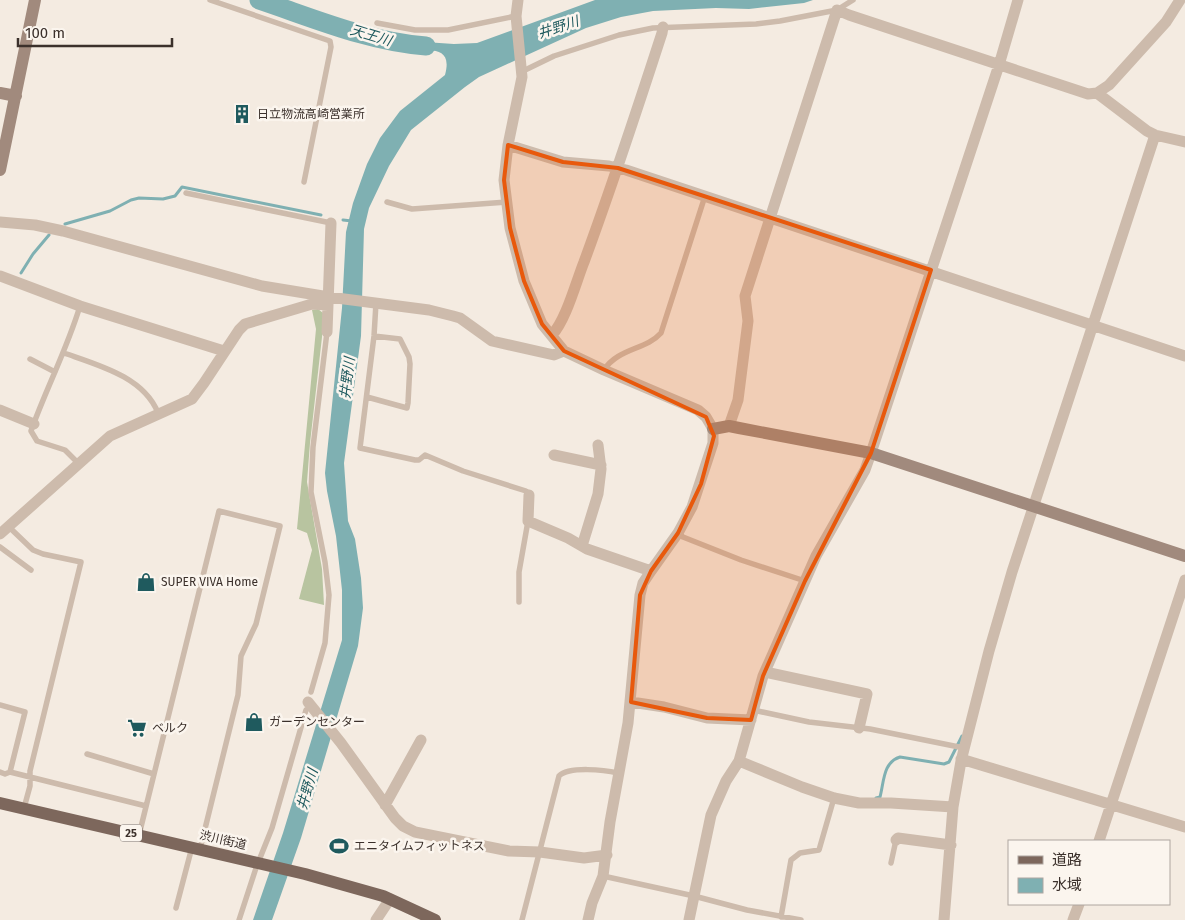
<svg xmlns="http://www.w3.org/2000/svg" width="1185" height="920" font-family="'Fira Sans','Noto Sans JP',sans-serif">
	<rect width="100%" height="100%" fill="#f4ebe1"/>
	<path fill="#b8c4a0" d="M318,309L323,313L322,337L310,443L307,482L322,569L324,605L299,599L312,550L307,533L297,529L316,329L312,310Z"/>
	<path fill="#7fb0b2" d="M595,0H813L804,3L749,9L716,8L653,11L621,17L586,28L479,77L465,87L411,130L389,166L369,208L364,229L361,336L344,463L348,521L355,539L361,578L363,608L358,646L301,838L272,920H253L283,833L342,640V590L336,536L327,491L325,473L342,308L346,232L353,203L367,164L380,138L400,111L445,75C455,38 417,57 400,44L410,41L454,44L477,43Z"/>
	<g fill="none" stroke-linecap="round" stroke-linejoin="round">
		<path stroke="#7fb0b2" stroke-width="3" d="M343,220L352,221
			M65,224L110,211L131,200L139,198L163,199L175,196L182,187L321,215
			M21,273L33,254L49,235
			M876,798L880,797C884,782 883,762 900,757L944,764L949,762L962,736"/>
		<path stroke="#7fb0b2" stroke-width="19" d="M259,0C313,18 369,42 426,46"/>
		<path stroke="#cdbbac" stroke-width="5.5" d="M210,0L330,41L331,47L304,182
			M377,23L415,30H448L516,16
			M521,72L554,56L619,35L653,28L756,24L780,21L837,10L853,0
			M186,193L331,223
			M387,202L412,209L507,202
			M376,303L374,336L360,448L415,460H419L425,455L463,471L526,491L529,495
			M64,353C98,365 144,377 158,413
			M30,359L55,372
			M604,370C618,348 646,350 661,333L705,196
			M367,397L407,408L408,403L410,364L409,357L400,339L374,336
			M79,464L65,450L37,441L31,431C46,389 67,349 80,306
			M9,527L33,550L43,554L81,562L30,771V786L24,808
			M678,533L683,537L741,560L805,581
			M0,547L31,570
			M519,602V572L528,521
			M311,692L325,643L329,595L325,562L311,492L313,447L327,332
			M0,705L25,712L10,772
			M753,710L809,722L870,729L964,748
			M87,754L154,774
			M0,772L5,774L10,772L146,806
			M139,835L219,511L280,526L256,624L241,656L238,695L200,849
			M891,863L896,840
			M603,876L694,896L747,910L801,920
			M176,908L192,847
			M781,917L791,860L800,853L819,850L834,798
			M239,920L256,868L272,828L306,710
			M522,920L559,776C569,766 605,770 618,773"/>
		<path stroke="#cdbbac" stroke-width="11" d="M518,0L516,16L522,77L508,145L504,180L510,228L524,281L542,324L564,351L604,370L698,410L706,417L713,429V443L692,507L678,533L651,571L643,583L640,595L628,723L610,822L603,876L592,903L588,920
			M1097,93L1147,131L1155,135L1185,142
			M508,145L563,162L609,166L626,170L1185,356
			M0,222L35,225L63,231L262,286L329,297L429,310L453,316L460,318L492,341L554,355L564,351
			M0,276L80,306L224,351
			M327,332L331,223
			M552,335C566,320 576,282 584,262C612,186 637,110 662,33L663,27
			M0,410L34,424
			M729,426L738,400L748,321L745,296L837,10L849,15L1088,94L1097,93L1109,85L1166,22L1180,0
			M554,455L601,465
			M529,495L528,521L568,538L587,549L651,571
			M0,534L110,436L192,399L204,383L239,330L245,324L312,304L328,305
			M582,546L598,494L601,469L598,445
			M765,672L867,694L859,728
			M308,702L341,743L395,818L403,826L415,832L509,851L540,852L584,858L607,855
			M631,702L664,707L707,718L751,720
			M961,759L1185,827
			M739,761L802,787L834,798L859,803H891L953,807
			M385,805L421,740
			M896,840L898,838L951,845
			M1099,841L1185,580
			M376,920L390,899
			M689,920L711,815L726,781L739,761L763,676L816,556L865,470L871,453L999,65L1018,0
			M944,920L953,807L961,761L989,651L1012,572L1155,135
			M1073,920L1079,904"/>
		<path stroke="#a18a7d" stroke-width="12" d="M0,93L16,96
			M0,170L35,0
			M713,429L729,426L739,428L871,453L1185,556"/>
		<path stroke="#7d675c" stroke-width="12" d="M0,803L305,874L383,896L435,920"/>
	</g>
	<path fill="#e8590c" fill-opacity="0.2" stroke="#e8590c" stroke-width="4" stroke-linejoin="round" d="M508,145L563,162L618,168L931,270L871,453L805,581L763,676L751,720L707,718L631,702L640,595L651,571L678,533L701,484L714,436L706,417L564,351L542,324L524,281L510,228L504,180Z"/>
	<defs>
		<g id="building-bare" transform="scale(1.5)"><path d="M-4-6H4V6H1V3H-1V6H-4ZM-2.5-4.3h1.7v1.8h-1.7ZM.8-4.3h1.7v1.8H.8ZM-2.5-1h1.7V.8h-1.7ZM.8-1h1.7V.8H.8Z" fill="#1f5a5e" stroke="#fbf5ee" stroke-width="2.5" paint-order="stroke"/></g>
		<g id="shop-bare" transform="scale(1.5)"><path d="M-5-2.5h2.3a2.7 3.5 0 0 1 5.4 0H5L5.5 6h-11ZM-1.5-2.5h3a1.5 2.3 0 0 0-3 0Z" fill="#1f5a5e" stroke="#fbf5ee" stroke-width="2.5" paint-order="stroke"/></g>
		<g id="supermarket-bare" transform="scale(1.5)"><path d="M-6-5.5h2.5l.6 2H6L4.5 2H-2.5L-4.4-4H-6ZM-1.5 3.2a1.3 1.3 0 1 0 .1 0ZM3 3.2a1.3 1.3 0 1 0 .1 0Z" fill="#1f5a5e" stroke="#fbf5ee" stroke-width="2.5" paint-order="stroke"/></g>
		<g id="stadium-bare" transform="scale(1.5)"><path d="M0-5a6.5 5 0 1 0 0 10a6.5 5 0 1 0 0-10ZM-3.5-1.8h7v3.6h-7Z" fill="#1f5a5e" stroke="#fbf5ee" stroke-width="2.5" paint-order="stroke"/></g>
	</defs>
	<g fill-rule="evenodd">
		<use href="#building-bare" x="242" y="114"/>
		<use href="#shop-bare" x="146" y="582"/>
		<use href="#shop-bare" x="254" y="722"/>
		<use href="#supermarket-bare" x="137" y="728"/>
		<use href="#stadium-bare" x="339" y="846"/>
	</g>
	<g text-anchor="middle" stroke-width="5" stroke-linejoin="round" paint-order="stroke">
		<rect fill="#fbf5ee" stroke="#756b66" stroke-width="1" x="120" y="824.5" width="22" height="17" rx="4"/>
		<g font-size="11" font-weight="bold" fill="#3b302b">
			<text x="131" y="837">25</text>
		</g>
		<g font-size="12" fill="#3b302b" stroke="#fbf5ee" text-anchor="start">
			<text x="257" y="118">日立物流高崎営業所</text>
			<text x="161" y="586">SUPER VIVA Home</text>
			<text x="269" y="726">ガーデンセンター</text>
			<text x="152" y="732">ベルク</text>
			<text x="354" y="850">エニタイムフィットネス</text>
		</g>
		<g font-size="12" fill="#3b302b" stroke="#fbf5ee">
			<text transform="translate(223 840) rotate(13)" y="4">渋川街道</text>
		</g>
		<g font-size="14" font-style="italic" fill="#1f5a5e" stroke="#fbf5ee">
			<text transform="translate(558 27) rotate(-18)" y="5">井野川</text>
			<text transform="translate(371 35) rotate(17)" y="5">天王川</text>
			<text transform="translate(347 378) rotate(-83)" y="5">井野川</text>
			<text transform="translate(307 789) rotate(-74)" y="5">井野川</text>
		</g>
	</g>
	<rect x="1008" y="840" width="162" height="65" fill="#fbf5ee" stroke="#aea6a0"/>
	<rect x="1018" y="856" width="25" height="8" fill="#7d675c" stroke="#aea6a0"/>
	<text x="1052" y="865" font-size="15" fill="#3b302b">道路</text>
	<rect x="1018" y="878" width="25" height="15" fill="#7fb0b2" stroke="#aea6a0"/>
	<text x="1052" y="890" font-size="15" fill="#3b302b">水域</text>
	<path d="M18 38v8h154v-8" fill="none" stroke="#3b302b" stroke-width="2.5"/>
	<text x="25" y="38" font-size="15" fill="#3b302b" stroke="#fbf5ee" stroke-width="4" paint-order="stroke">100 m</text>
</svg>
